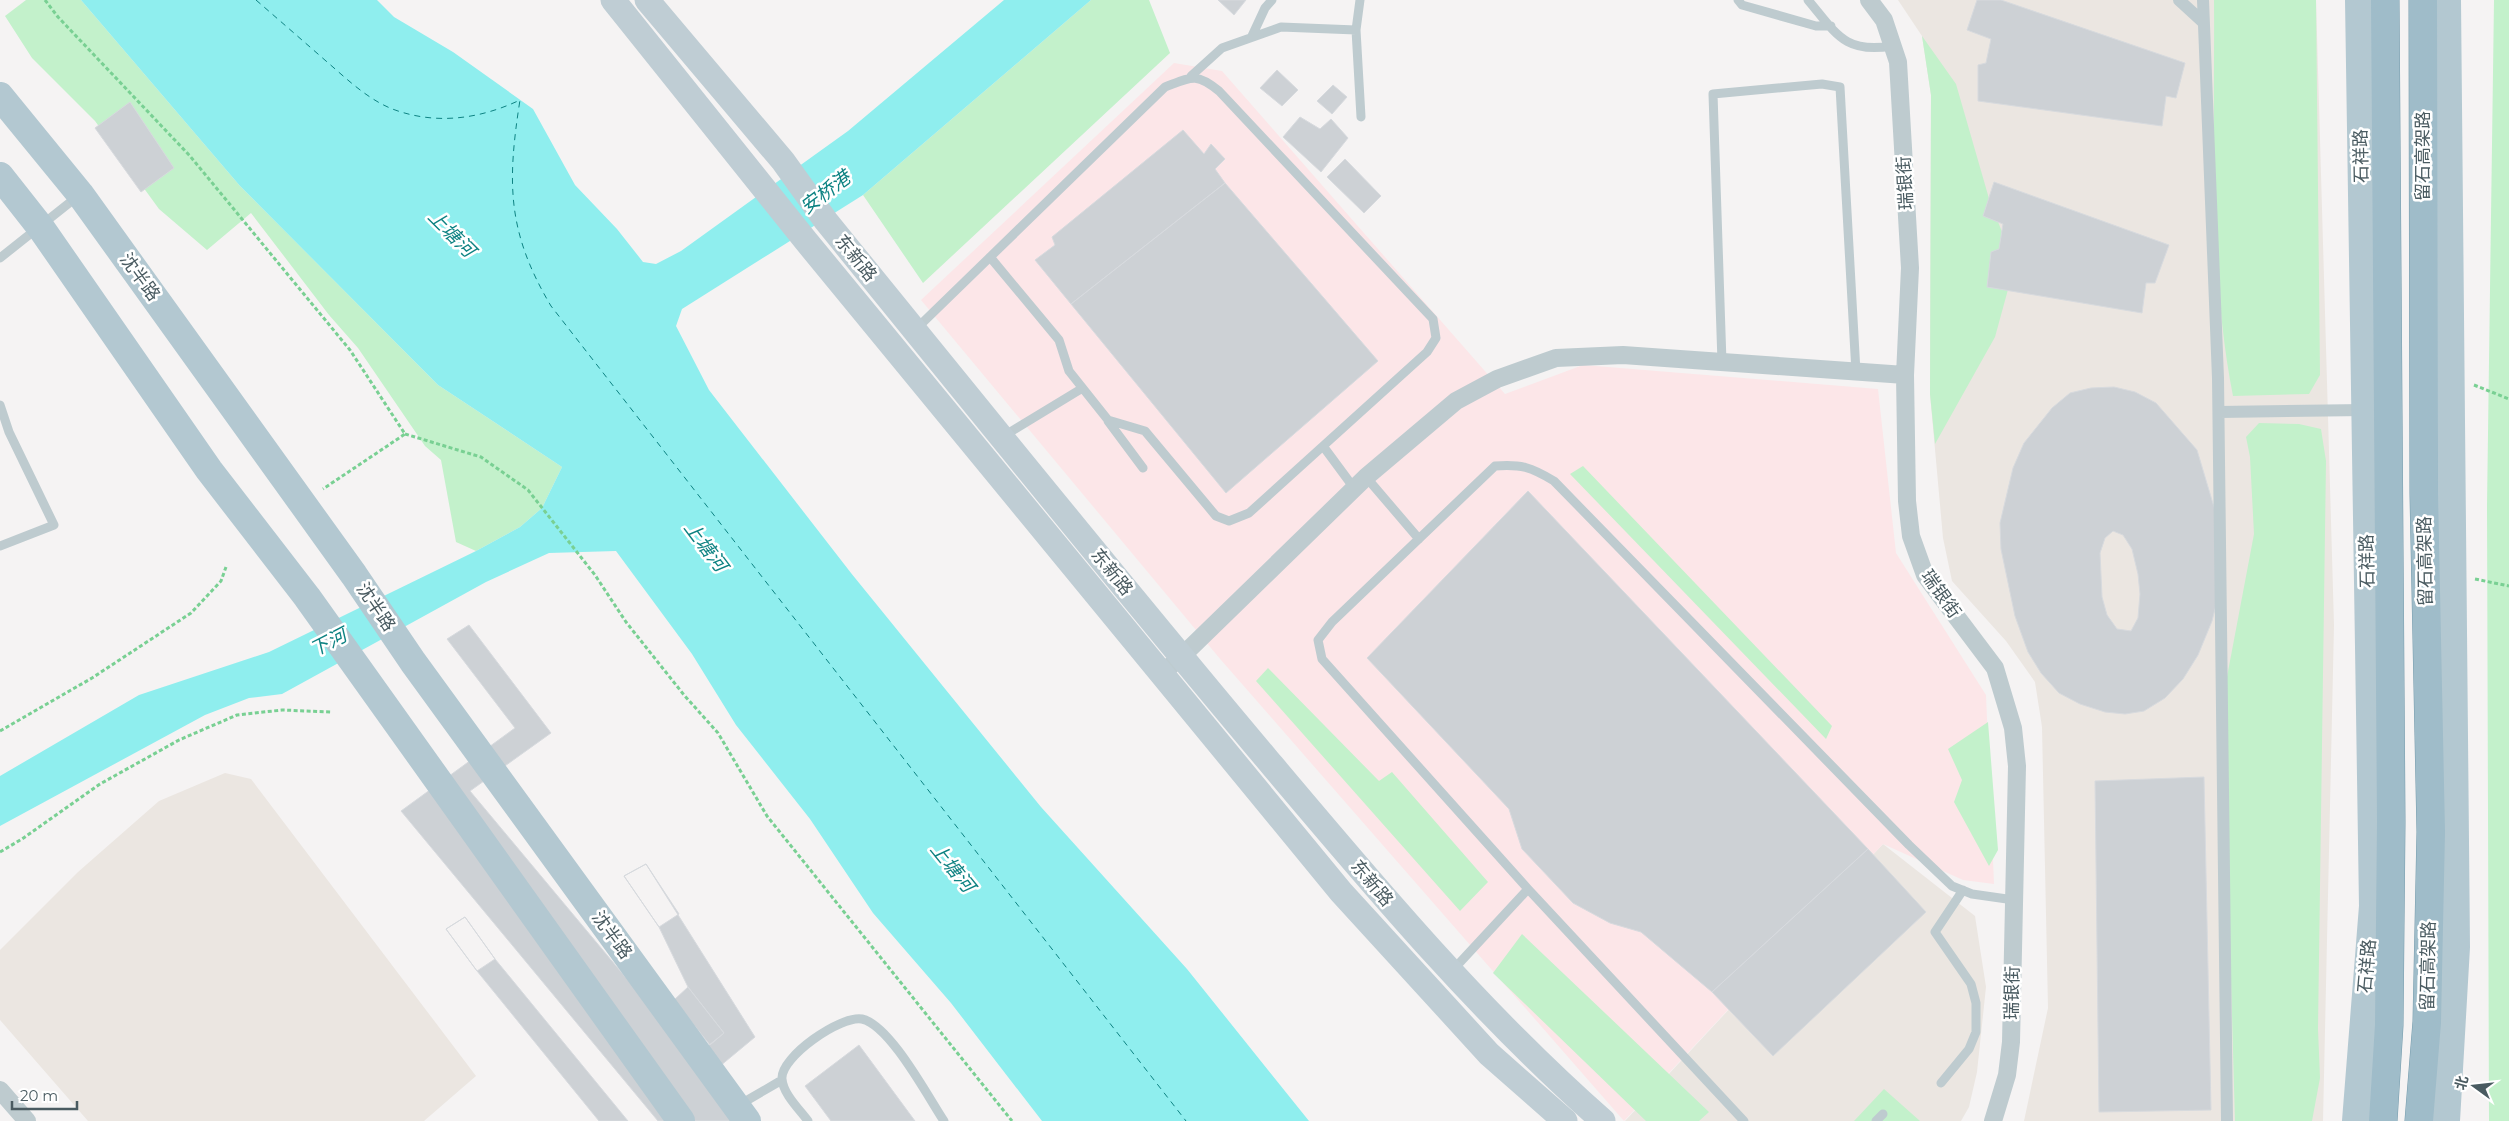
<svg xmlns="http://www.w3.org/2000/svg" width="2509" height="1121" font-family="Montserrat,'Noto Sans SC',sans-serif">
	<rect width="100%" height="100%" fill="#f5f3f3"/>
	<path fill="#ebe6e1" d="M1898,0H2316L2334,625L2323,1121H2024L2048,1008L2042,727L2035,682L2006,641L1952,581L1943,538L1930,394L1931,95L1922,36Z
		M225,773L251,779L476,1076L424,1121H88L0,1020V950L78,872L159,801Z
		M1883,844L1975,916L1986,987L1977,1072L1969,1107L1961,1121H1625Z"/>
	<path fill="#fce6e8" d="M1174,63L1222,71L1505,394L1583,365L1878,389L1896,553L1986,695L1994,884L1963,880L1883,844L1624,1121L1221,660L921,300Z"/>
	<path fill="#c3f1cb" d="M26,0H81L240,186L438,385L562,467L542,508L520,527L476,551L456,542L441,460L425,446L358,348L329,315L251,213L207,250L159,209L95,121L32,58L5,16Z
		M1091,0H1149L1170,53L923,283L863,195Z
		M2214,0H2316L2320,375L2309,394L2233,396C2208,267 2215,131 2214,0Z
		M2494,0H2509V1121H2489L2487,506Z
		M1922,36L1956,84L1990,202L2015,264L1995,337L1935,444L1930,394L1931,95Z
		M2259,423L2299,424L2321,429L2326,461L2318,1029L2320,1078L2312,1121H2235L2223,698L2254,534L2250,457L2246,437Z
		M1583,466L1832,726L1826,739L1570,474Z
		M1268,668L1379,781L1392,772L1488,882L1460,911L1256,681Z
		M1988,722L1998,850L1989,866L1954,802L1962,780L1948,749Z
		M1522,934L1709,1112L1699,1121H1646L1493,973Z
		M1884,1089L1920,1121H1854Z"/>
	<path fill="#8feeee" d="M81,0H377L394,17L453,52L533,109L575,185L617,229L643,262L656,264L681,251L848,131L1004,0H1091L863,195L682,309L676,326L709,390L851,573L1041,807L1187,969L1309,1121H1042L951,1003L873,913L810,819L736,725L692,654L616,551L549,553L486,582L282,694L249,698L205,715L0,826V776L139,695L269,652L476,551L520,527L542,508L562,467L438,385L240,186Z"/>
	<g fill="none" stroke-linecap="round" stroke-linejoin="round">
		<path stroke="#0d8282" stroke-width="1" stroke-dasharray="6 5" stroke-linecap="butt" d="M256,0C279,20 302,40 326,61C347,79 370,102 398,111C440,125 482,118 520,100C507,183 507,232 551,306L1186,1121"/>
	</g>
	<path fill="#cdd1d5" stroke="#d7dade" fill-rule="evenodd" d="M1218,0H1246L1234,15Z
		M1977,0H2001L2185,63L2176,98L2166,96L2162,126L1978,101V65L1986,63L1991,39L1967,30Z
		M1277,70L1298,90L1282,106L1260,88Z
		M1333,85L1347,97L1332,114L1317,101Z
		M130,102L174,168L141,192L95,128Z
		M1300,117L1320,129L1331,119L1348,138L1321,172L1283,137Z
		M1183,130L1204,154L1211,144L1225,159L1215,169L1225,183L1071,304L1035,260L1055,245L1052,237Z
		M1345,159L1381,196L1364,213L1327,177Z
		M1994,182L2169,245L2155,283H2146L2142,313L1987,287L1991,252L1999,249L2003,224L1983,216Z
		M1225,183L1378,361L1226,493L1071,304Z
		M2114,387L2135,392L2156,403L2197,450L2217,517L2220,589L2212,621L2198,655L2183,679L2165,698L2144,711L2125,714L2105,712L2080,704L2059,693L2041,673L2028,652L2015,616L2001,549L2000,523L2013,468L2024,443L2052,408L2070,393L2091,388ZM2113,531L2123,535L2132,549L2138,574L2140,594L2138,618L2131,631L2117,629L2107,615L2102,597L2100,553L2105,538Z
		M1528,491L1868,849L1712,992L1641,932L1610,923L1573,903L1522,849L1509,809L1367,658Z
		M469,625L551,733L470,791L693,1058L724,1033L688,987L659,927L624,876L646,864L755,1037L708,1076L744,1121H658L401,811L515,728L447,639Z
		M2204,777L2211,1110L2099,1112L2095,781Z
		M1868,849L1926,912L1773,1056L1712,992Z
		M646,864L679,914L659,927L624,876Z
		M465,917L495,959L628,1121H599L477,971L446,929Z
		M465,917L495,959L477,971L446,929Z
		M688,987L724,1033L710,1045L674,1000Z
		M859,1045L915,1121H831L805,1086Z"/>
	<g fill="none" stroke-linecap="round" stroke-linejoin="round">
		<g stroke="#769cad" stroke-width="29">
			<path id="trunk" d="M2383,1121L2389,1025L2391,822L2385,0
				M2419,1121L2427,1022L2431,832L2424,494L2423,0"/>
		</g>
		<path stroke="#79d093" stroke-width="3" stroke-dasharray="4 2.5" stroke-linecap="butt" d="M45,0L58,17L190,156L350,350L405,434L323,489
			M2474,385L2509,399
			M405,434L481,457L528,490L595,575L626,622L684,695L718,733L767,816L1012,1121
			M2475,579L2509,586
			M0,731L92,678L191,613L221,581L226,567
			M0,852L22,839L100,784L179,740L237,715L282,710L331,712"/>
		<path stroke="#becbcf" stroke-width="9" d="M1360,0L1356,30L1361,117
			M1738,0L1742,5L1816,26H1831
			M1808,0C1836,33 1844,54 1892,46
			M1252,36L1265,8L1272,0
			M1191,76L1222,48L1281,27L1356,30
			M0,258L78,196
			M915,330L1165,87C1191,77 1196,72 1219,91L1433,319L1436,338L1427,352L1249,513L1229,521L1216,516L1145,431L1108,420L1069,371L1059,340L990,257
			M1722,362L1713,94L1822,84L1840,87L1856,372
			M0,405L9,432L54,525L0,546
			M1108,421L1143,468
			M1002,437L1081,389
			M1323,446L1354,488
			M1366,477L1419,539
			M1452,971L1528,889
			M1941,1083L1969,1049L1976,1032V1003L1971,984L1935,932L1963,890
			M739,1105L782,1080
			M808,1121C800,1110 783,1094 782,1079C780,1057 841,1015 862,1019C890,1025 928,1097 944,1121
			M1744,1121L1528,889L1322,659L1318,640L1332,622L1495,466C1521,464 1531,467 1554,481L1909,845L1952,886L1972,894L2014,900
			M1876,1121L1883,1114"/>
		<path stroke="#becbcf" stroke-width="12" d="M2179,0L2203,22
			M2203,0L2218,378L2227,1121
			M2219,412L2365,410"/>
		<path stroke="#becbcf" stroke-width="18" d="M1869,0L1884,20L1898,62L1910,268L1905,375L1907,501L1911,536L1925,575L1995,668L2013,728L2017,766L2011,1042L2007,1075L1993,1121
			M1161,674L1181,657L1366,477L1456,401L1497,379L1556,358L1623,355L1905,375
			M0,1090L27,1121"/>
		<path stroke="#bfcdd4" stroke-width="25" d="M613,0L806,241L1341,892L1489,1054L1565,1121
			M647,0L783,161L826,221C972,401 1117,581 1266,758C1372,884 1479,1012 1603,1121"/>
		<path stroke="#b3c8d1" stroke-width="28" d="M0,96L80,194L354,575L413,662L747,1121
			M0,176L41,228L209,470L307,597L681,1121
			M2356,1121L2373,906L2359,0
			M2446,1121L2456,947L2447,0"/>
		<use href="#trunk" stroke="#9fbcc9" stroke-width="28"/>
	</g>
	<g text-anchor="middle" stroke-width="5" stroke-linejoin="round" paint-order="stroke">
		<g font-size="18" fill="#4a5b61" stroke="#fff">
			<text transform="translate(2361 156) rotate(-91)" y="6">石祥路</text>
			<text transform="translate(2423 156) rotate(-90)" y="6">留石高架路</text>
			<text transform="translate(1905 183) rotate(-93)" y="6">瑞银街</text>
			<text transform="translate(856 258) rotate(51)" y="6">东新路</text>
			<text transform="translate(140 277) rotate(54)" y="6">沈半路</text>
			<text transform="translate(2367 561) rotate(-91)" y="6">石祥路</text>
			<text transform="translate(2425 561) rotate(-91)" y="6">留石高架路</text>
			<text transform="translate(1112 572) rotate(51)" y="6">东新路</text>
			<text transform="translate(1941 594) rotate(55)" y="6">瑞银街</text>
			<text transform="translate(376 607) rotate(56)" y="6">沈半路</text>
			<text transform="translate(1372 883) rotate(50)" y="6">东新路</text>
			<text transform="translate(612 935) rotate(54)" y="6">沈半路</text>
			<text transform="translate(2367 966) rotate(-85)" y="6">石祥路</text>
			<text transform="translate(2428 966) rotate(-89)" y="6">留石高架路</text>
			<text transform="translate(2012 993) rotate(-89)" y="6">瑞银街</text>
		</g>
		<g font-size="19" font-style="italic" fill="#0d8282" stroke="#fff">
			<text transform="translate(825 192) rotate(-37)" y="7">安桥港</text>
			<text transform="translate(452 233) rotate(45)" y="7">上塘河</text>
			<text transform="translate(706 546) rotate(53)" y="7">上塘河</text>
			<text transform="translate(328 642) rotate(-27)" y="7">下河</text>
			<text transform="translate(953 867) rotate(51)" y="7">上塘河</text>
		</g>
	</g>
	<g transform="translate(2474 1086) rotate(285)" stroke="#ffffff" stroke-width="4" paint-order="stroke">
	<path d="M0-4L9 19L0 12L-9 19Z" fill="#4a5b61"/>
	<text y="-8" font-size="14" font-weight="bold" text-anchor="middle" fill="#4a5b61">北</text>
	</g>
	<path d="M12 1101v8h65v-8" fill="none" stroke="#4a5b61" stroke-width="2.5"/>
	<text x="20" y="1101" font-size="15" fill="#4a5b61" stroke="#ffffff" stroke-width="4" paint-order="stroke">20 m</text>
</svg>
